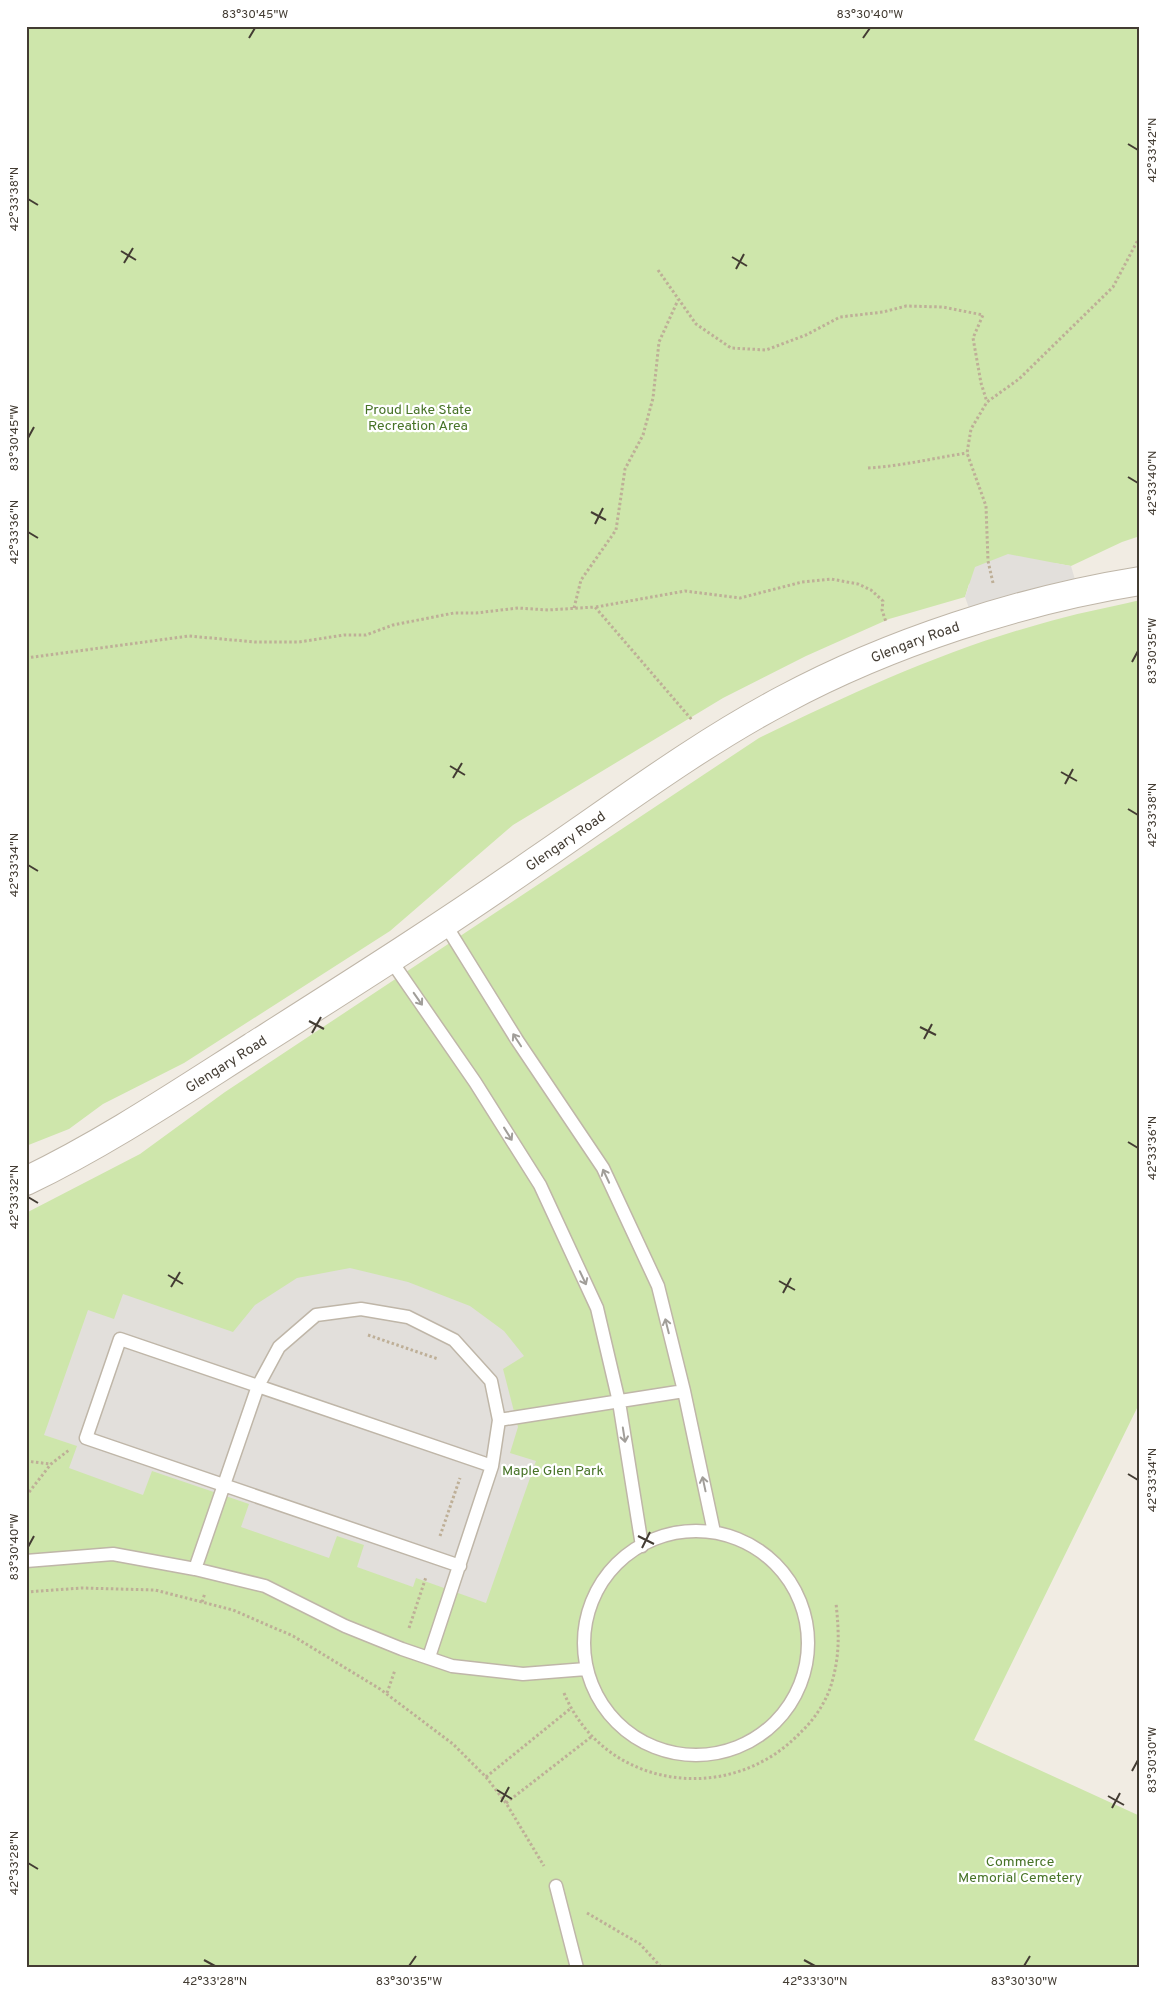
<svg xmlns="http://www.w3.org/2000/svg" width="1166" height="1994" font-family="Overpass,sans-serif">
	<rect width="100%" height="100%" fill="#f1ece3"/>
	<path fill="#cee6ab" d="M26,26H1140V536L1122,542L1071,566L1054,563L969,584L965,597L889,619L806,656L723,698L513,825L390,931L184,1063L103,1104L69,1129L26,1146Z
		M1140,600V1402L974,1740L1140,1816V1968H26V1213L140,1154L225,1092L759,738C850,694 942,651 1040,624C1073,614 1107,608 1140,600Z"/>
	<path fill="#e2dfdb" d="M1008,554L1071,566L1079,593L974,622L965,597L975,567Z
		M350,1268L408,1282L470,1306L504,1331L524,1356L503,1369L518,1427L510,1453L536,1461L486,1603L416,1578L413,1587L357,1567L364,1545L337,1536L329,1558L241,1527L249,1504L152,1471L143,1495L69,1468L77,1446L44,1435L88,1310L114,1319L123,1294L233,1332L255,1305L297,1278Z"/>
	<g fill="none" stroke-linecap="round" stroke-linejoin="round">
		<g stroke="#bfb6a8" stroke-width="15">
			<path id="service" d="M445,924L517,1040L603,1168L658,1286L684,1391L714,1532
				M390,959L475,1082L540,1185L597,1308L619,1402L642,1546
				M499,1420L684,1391
				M584 1643a112 112 0 1 1 224 0a112 112 0 1 1-224 0Z
				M26,1561L113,1554L195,1569L265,1586L345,1626L402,1649L452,1666L523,1674L586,1669
				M460,1566L86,1438L120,1339L492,1466
				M195,1569L258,1386L279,1347L316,1315L361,1309L408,1317L454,1340L491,1381L499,1420L492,1466L429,1657
				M556,1886L577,1968"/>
		</g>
		<g stroke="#bfb6a8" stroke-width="30">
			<g id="tertiary">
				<path id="s1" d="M26,1181C105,1143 178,1094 252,1047C348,986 443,926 536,861C617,806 696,746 783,700C889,643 1021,600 1140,581"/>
			</g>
		</g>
		<path stroke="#beaf97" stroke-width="3" stroke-dasharray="2.5 2.5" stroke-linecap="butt" d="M658,270L696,324L731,348L766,350L806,335L840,317L883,312L906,306L943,307L983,315L973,338L981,383L987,402
			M868,468C902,466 934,458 967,453
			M993,583L988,561L986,506L967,453L971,429L987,402L1019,379L1113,287L1140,236
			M596,607L685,591L740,598L802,582L831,579L858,584L871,590L883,601L882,610L886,622
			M574,608L581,580L616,530L625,469L643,435L653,398L659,342L678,300
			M26,658L189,636L255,642H299L344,635H366L393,625L454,613H476L518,608L548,610L595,607L692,720
			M368,1335L438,1359
			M26,1461L50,1464
			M26,1496L51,1464L69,1450
			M440,1536L460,1478
			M26,1592L82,1588L155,1590L233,1610L293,1636L380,1689L453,1744L486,1777L506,1803L544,1866
			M202,1602L205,1593
			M409,1628L426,1577
			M387,1693L395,1670
			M564,1693C604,1789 729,1807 800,1733C814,1720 827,1701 832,1682C840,1654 839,1632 836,1603
			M486,1777L570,1709
			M506,1803L591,1737
			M587,1913L640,1944L662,1968"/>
		<use href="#service" stroke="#fff" stroke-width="12"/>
		<use href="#tertiary" stroke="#fff" stroke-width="28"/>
	</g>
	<defs><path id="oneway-shaft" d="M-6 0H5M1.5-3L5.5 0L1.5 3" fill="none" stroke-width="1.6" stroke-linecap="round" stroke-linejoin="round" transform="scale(1.25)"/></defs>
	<g stroke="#a19e99">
		<use href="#oneway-shaft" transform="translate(418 999) rotate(55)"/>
		<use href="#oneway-shaft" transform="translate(517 1040) rotate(-123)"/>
		<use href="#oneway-shaft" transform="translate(508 1134) rotate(58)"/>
		<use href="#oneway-shaft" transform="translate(606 1176) rotate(-115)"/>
		<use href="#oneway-shaft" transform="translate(583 1278) rotate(65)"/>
		<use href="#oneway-shaft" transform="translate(667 1326) rotate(-104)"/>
		<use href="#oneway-shaft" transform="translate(624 1435) rotate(81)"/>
		<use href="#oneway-shaft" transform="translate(704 1484) rotate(-102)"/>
	</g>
	<path fill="none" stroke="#433c33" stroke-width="2" d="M249,38L255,28M863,38L870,28M1128,144L1138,150M28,199L38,205M121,251L136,260M732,257L747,266M124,263L133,248M736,269L744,254M28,438L34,427M1128,477L1138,483M591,512L606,520M595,524L603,508M28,532L38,538M1132,662L1138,651M450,766L465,775M1061,772L1077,781M453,778L462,763M1065,784L1073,769M1128,809L1138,815M28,865L38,871M309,1021L324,1029M920,1027L936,1035M312,1033L321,1017M924,1039L932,1024M1128,1142L1138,1148M28,1197L38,1203M168,1275L183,1284M779,1281L795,1290M171,1287L180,1272M783,1293L791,1278M1128,1474L1138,1480M638,1536L654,1544M28,1547L34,1536M642,1548L650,1532M1132,1771L1138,1760M497,1790L512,1799M1108,1796L1124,1805M501,1802L509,1787M1112,1808L1120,1793M28,1863L38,1869M204,1960L215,1966M804,1960L815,1966M409,1966L416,1956M1024,1966L1030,1956"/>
	<g text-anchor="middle" stroke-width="4.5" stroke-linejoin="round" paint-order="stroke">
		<g font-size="14" fill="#477327" stroke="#fff">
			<text x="418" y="414">Proud Lake State<tspan x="418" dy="16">Recreation Area</tspan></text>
			<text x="553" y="1475">Maple Glen Park</text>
			<text x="1020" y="1866">Commerce<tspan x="1020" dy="16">Memorial Cemetery</tspan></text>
		</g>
		<g font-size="14" fill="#433c33" stroke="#fff">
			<text dy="5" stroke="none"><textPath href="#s1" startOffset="1042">Glengary Road</textPath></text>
			<text dy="5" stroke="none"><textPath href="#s1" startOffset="638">Glengary Road</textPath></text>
			<text dy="5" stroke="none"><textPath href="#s1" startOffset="232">Glengary Road</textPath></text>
		</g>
	</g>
	<rect width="1166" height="1994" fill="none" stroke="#ffffff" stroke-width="55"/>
	<rect x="28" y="28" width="1110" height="1938" fill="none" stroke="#433c33" stroke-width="2"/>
	<g font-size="12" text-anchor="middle" fill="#433c33">
		<text x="255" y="18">83°30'45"W</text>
		<text x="870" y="18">83°30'40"W</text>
		<text transform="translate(1152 150) rotate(-90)" y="4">42°33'42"N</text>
		<text transform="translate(14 199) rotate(-90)" y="4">42°33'38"N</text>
		<text transform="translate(14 438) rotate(-90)" y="4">83°30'45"W</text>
		<text transform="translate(1152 483) rotate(-90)" y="4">42°33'40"N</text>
		<text transform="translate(14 532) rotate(-90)" y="4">42°33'36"N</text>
		<text transform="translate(1152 651) rotate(-90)" y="4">83°30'35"W</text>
		<text transform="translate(1152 815) rotate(-90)" y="4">42°33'38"N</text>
		<text transform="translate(14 865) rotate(-90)" y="4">42°33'34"N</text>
		<text transform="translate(1152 1148) rotate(-90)" y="4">42°33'36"N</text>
		<text transform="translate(14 1197) rotate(-90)" y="4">42°33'32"N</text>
		<text transform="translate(1152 1480) rotate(-90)" y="4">42°33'34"N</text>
		<text transform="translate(14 1547) rotate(-90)" y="4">83°30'40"W</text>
		<text transform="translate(1152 1760) rotate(-90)" y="4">83°30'30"W</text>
		<text transform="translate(14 1863) rotate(-90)" y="4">42°33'28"N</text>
		<text x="215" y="1985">42°33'28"N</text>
		<text x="409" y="1985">83°30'35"W</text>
		<text x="815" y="1985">42°33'30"N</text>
		<text x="1024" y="1985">83°30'30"W</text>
	</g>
</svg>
